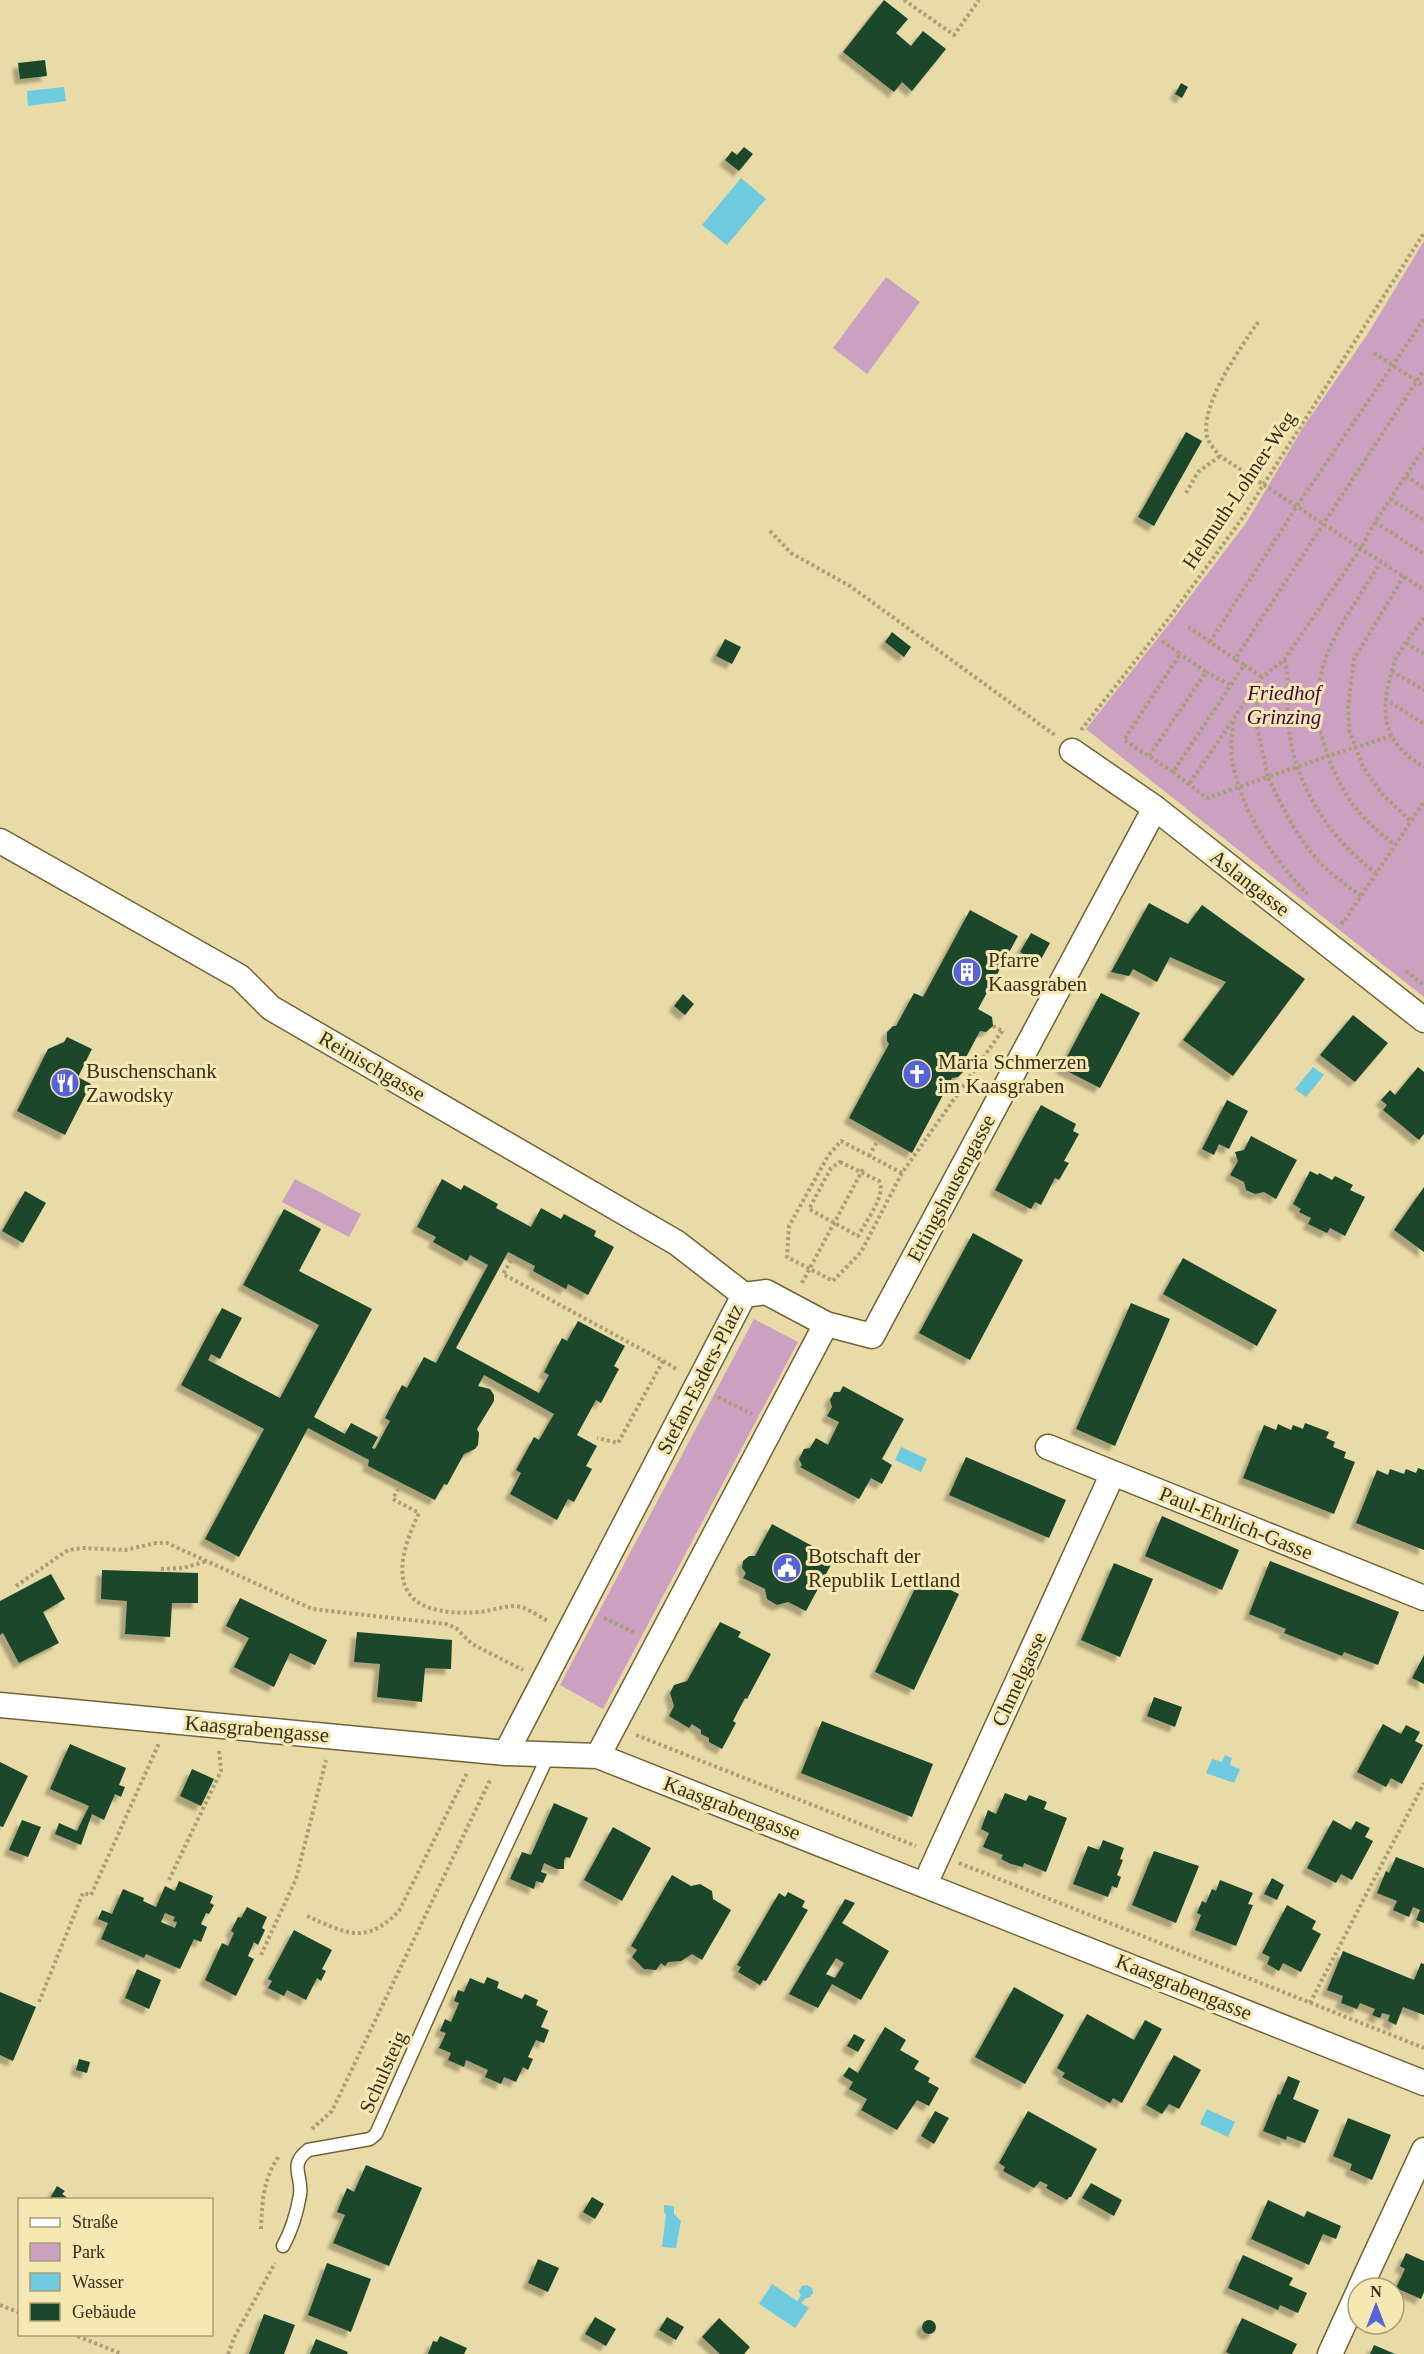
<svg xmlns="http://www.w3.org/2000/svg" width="1424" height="2354" font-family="Georgia,serif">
	<defs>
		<filter id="shadow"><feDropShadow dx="-5.5" dy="5.5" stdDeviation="1.5" flood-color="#0004"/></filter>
	</defs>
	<rect width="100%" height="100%" fill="#e9dba7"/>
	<path fill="#cba0c1" d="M1424,241V997L1086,729L1173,619L1246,523L1304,426L1367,335Z
		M886,277L920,302L867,374L833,348Z
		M295,1179L361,1214L349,1237L282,1202Z
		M754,1319L798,1342L603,1709L560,1685Z"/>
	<path fill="#6ecadf" d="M64,87L66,101L28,106L27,91Z
		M741,178L766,199L727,245L702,225Z
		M1313,1067L1324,1075L1306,1097L1295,1089Z
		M901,1447L927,1459L921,1472L895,1460Z
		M1225,1755L1232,1758L1230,1765L1240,1769L1234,1783L1206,1773L1212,1759L1222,1762Z
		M1207,2109L1235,2122L1228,2137L1200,2124Z
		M664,2205L674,2206V2214L681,2221L676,2248L662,2247L666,2214L664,2212Z
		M772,2284L797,2301L801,2296L799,2291L802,2286L807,2285L812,2288L813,2293L810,2297L805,2299L801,2303L809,2308L795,2328L759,2304Z"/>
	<path fill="#1a472c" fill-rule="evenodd" filter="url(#shadow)" d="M884,0L908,19L896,33L911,46L923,31L946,49L912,91L902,82L894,92L843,52Z
		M45,60L47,76L20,79L18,63Z
		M1181,83L1188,87L1182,98L1175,94Z
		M744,147L753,154L739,171L725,160L732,151L737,155Z
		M1186,432L1202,441L1154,526L1138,517Z
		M892,632L911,647L904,657L885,642Z
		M725,639L741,647L732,664L716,656Z
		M1149,903L1188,924L1202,905L1305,979L1233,1076L1183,1040L1226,982L1170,957L1157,982L1133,969L1129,976L1111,972Z
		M970,910L1018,936L978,1009L992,1017L993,1026L986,1032L980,1031L964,1061L963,1072L958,1077L952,1078L912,1153L849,1118L889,1044L887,1041V1032L893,1026H896L914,993L923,997Z
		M1031,933L1050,943L1039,963L1020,952Z
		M1101,993L1140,1013L1100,1088L1061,1068Z
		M683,994L694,1004L685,1015L674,1006Z
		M1353,1015L1388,1043L1355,1082L1320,1055Z
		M67,1037L92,1049L78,1077L91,1084L65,1135L17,1111L48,1049L64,1042Z
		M1418,1067L1424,1072V1134L1419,1140L1383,1110L1387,1105L1381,1100L1390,1090L1395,1095Z
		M1227,1100L1248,1111L1229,1149L1219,1144L1214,1155L1202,1149Z
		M1041,1105L1076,1124L1073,1131L1079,1134L1064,1161L1069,1163L1059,1180L1055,1178L1041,1205L1035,1202L1031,1209L995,1190Z
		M1251,1136L1297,1160L1276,1199L1264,1192L1255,1194L1246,1190L1244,1182L1230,1175L1238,1161L1235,1152L1244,1150Z
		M1310,1171L1318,1175L1319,1173L1332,1180L1335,1176L1353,1185L1350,1190L1365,1197L1345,1236L1330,1228L1327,1233L1308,1224L1311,1218L1299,1212L1301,1209L1293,1204Z
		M442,1179L461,1190L464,1185L498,1204L496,1208L531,1227L541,1208L561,1219L564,1214L596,1231L594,1236L614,1247L588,1295L568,1284L566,1289L533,1271L535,1266L508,1252L456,1348L539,1393L549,1375L544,1372L562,1338L567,1341L578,1321L625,1346L614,1366L619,1369L601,1403L596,1400L577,1435L597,1446L586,1466L592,1469L574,1502L568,1499L557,1520L510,1494L521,1473L516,1470L534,1437L539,1440L554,1414L484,1375L478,1386L490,1389L494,1395V1401L477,1429L479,1433L478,1445L475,1449L464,1454L447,1485L444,1484L435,1500L368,1466L369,1460L308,1428L239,1557L205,1539L264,1429L181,1385L222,1308L242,1318L220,1359L211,1354L208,1360L280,1398L319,1325L243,1285L284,1209L321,1229L299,1271L372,1309L314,1417L345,1434L351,1423L378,1437L372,1448L375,1449L390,1421L385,1418L402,1385L407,1388L424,1357L436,1363L488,1265L470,1255L467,1261L433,1242L436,1237L417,1227Z
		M1424,1187V1252L1394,1230Z
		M25,1191L46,1203L23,1243L2,1231Z
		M973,1233L1023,1260L970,1360L919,1333Z
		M1183,1258L1277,1310L1257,1346L1163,1294Z
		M1131,1303L1170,1319L1115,1446L1076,1429Z
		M843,1386L904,1419L882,1459L892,1465L882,1484L871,1478L859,1499L800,1467L802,1465L799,1459L804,1449L810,1448L816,1438L828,1445L839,1422L827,1416L832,1407L830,1400L834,1392H840Z
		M1305,1423L1329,1432L1326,1438L1335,1442L1333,1447L1346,1452L1344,1458L1355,1462L1334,1514L1243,1478L1264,1425L1276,1430L1278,1424L1291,1430L1293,1425L1303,1429Z
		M966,1457L1066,1500L1049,1538L949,1495Z
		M1418,1468L1424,1470V1550L1356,1523L1377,1470L1388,1475L1390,1469L1404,1474L1406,1469L1416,1473Z
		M1162,1516L1239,1550L1222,1590L1145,1556Z
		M772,1524L816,1548L815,1551L833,1561L806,1611L788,1602L777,1605L767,1599L765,1589L743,1578L746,1573L742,1568L743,1561L749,1556H755Z
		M1270,1561L1399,1612L1378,1665L1344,1652L1342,1656L1284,1633L1286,1629L1249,1614Z
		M1114,1563L1153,1579L1120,1657L1081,1640Z
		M102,1570L198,1573V1603H172L170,1637L125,1634L127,1601L101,1599Z
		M51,1574L65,1599L43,1612L59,1643L19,1663L3,1633L0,1635V1601Z
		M921,1576L959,1594L914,1690L875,1672Z
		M240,1598L327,1640L315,1665L290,1653L274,1687L234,1667L249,1638L226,1626Z
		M720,1622L741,1632L738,1637L771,1654L747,1699L745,1698L733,1721L736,1723L722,1749L709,1742V1738L701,1734V1730L692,1724L689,1728L669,1716L674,1706L670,1693L674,1685L687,1681Z
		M357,1632L452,1640L451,1669L425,1668L422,1702L377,1697L380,1664L354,1662Z
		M1424,1655V1684L1412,1678Z
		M1154,1697L1182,1707L1175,1727L1147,1716Z
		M822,1721L933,1764L912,1817L801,1773Z
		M1383,1724L1401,1734L1406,1725L1420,1732L1415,1741L1423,1745L1402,1784L1391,1778L1386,1787L1357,1772Z
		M70,1744L126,1768L119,1785L125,1787L121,1797L115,1794L104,1820L92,1814L81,1845L55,1834L59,1823L77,1831L89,1806L50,1789Z
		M0,1762L28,1776L3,1827L0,1826Z
		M192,1769L214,1779L201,1806L180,1796Z
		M1005,1793L1026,1801L1029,1795L1047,1802L1044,1809L1067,1818L1046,1872L1024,1863L1023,1867L1011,1864L1001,1859L1003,1855L983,1847L989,1833L981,1829L988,1810L996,1814Z
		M554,1803L588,1818L570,1858L566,1857L564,1860V1869H557L544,1863L541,1872L547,1874L543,1883L536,1881L534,1889L510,1879L522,1852L531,1855Z
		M22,1820L41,1827L28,1857L9,1850Z
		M1333,1820L1351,1830L1356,1821L1370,1828L1365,1837L1373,1841L1352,1880L1341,1874L1336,1883L1307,1868Z
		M613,1827L651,1848L622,1901L584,1880Z
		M1103,1840L1124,1848L1120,1859L1123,1860L1117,1875L1121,1877L1117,1888L1112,1886L1108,1897L1073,1884L1088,1846L1099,1850Z
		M1154,1851L1199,1866L1176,1923L1132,1905Z
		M1396,1857L1424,1868V1923L1416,1920L1420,1910L1413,1907L1409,1917L1393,1910L1397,1901L1377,1893L1386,1871L1389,1873Z
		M672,1875L691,1886L700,1884L712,1891L713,1899L731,1910L702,1960L692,1954L681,1961L668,1962L665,1966L661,1963L656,1970L644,1969L632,1957L637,1950L631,1946Z
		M1272,1878L1284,1885L1277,1900L1264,1894Z
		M1220,1880L1253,1893L1248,1904L1253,1905L1236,1946L1195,1930L1201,1915L1197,1913L1202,1901L1206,1903L1212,1889L1216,1891Z
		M179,1881L213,1896L210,1903L214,1905L209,1914L206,1913L201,1924L207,1927L201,1942L194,1939L180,1969L146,1954L144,1958L101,1939L108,1923L98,1919L102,1910L112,1914L123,1889L144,1898L143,1901L156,1907L165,1886L175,1891ZM165,1913L175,1917L173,1921L177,1922L175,1928L161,1922Z
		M788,1892L805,1901L802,1907L808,1910L766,1981L763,1980L760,1985L738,1972L741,1967L737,1965L779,1893L785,1897Z
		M845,1899L855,1903L842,1923L889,1951L861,2000L832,1984L818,2008L789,1994ZM836,1958L844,1963L835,1978L826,1974Z
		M1287,1905L1316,1921L1312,1929L1321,1934L1301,1972L1283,1963L1279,1971L1267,1964L1270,1957L1262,1953Z
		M247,1907L267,1917L262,1928L265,1930L258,1945L254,1942L248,1956L254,1959L236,1996L205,1980L222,1943L228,1946L234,1933L231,1931L238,1917L241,1918Z
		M294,1930L332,1950L322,1969L326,1971L321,1981L317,1978L306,2000L287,1990L284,1996L268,1988L272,1981L268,1979Z
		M1343,1951L1414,1980L1421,1963L1424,1964V2015L1403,2007L1396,2025L1388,2021L1390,2015L1382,2013L1380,2018L1372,2015L1375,2009L1360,2003L1357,2009L1341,2003L1343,1996L1327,1990Z
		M137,1969L161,1980L149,2009L125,1998Z
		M487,1977L499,1982L497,1988L522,1999L525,1994L538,2000L536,2005L548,2011L541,2027L549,2030L544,2043L536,2040L528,2057L533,2059L528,2070L523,2067L516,2082L504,2077L501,2084L485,2077L488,2070L466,2060L464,2067L448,2060L451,2053L439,2048L446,2033L440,2031L445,2019L451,2022L459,2003L454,2001L458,1990L464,1992L470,1978L484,1984Z
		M1014,1987L1064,2015L1025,2084L975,2057Z
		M0,1992L36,2007L13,2061L0,2055Z
		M1087,2014L1134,2040L1145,2020L1162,2029L1122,2103L1113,2098L1110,2103L1062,2077L1065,2073L1057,2068Z
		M885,2027L906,2040L900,2050L919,2061L914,2069L930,2078L928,2082L939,2088L929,2106L917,2100L897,2130L861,2110L867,2099L849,2089L853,2082L843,2076L849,2067L858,2073Z
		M854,2034L865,2040L858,2052L847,2046Z
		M1174,2055L1201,2070L1179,2109L1169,2104L1162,2114L1146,2105Z
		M79,2059L90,2062L87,2073L76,2070Z
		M1288,2076L1300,2081L1293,2099L1319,2110L1305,2143L1287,2136L1286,2140L1263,2131L1278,2094L1280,2095Z
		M935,2111L949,2118L934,2144L921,2136Z
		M1028,2111L1097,2149L1071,2197H1069L1067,2200L1046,2188L1048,2185L1040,2181L1034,2188L1003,2171L1005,2167L999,2163Z
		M1348,2118L1391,2135L1372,2180L1350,2170L1352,2164L1333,2156Z
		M366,2165L422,2188L389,2266L333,2243L345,2215L337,2212L347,2188L354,2192Z
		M1091,2183L1122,2200L1114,2216L1082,2198Z
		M57,2186L65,2191L62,2194L71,2200H49Z
		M592,2197L604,2204L595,2219L583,2212Z
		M1268,2200L1304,2217L1307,2211L1341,2226L1336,2239L1323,2234L1309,2265L1251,2239Z
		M1406,2253L1424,2261V2292L1421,2299L1396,2288L1405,2269L1400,2266Z
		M1243,2255L1293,2278L1289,2285L1307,2293L1298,2313L1280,2305L1278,2310L1228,2288Z
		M538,2259L559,2268L548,2292L528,2283Z
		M327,2263L371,2279L351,2332L308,2315Z
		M264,2314L295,2325L284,2354H249Z
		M595,2317L616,2329L606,2346L585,2334Z
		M667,2317L684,2327L676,2340L659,2330Z
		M719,2318L750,2347L744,2354H720L702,2337Z
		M1242,2318L1297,2344L1292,2354H1230L1226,2352Z
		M922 2327a7 7 0 1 1 14 0a7 7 0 1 1-14 0Z
		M440,2336L467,2348L464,2354H428L433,2341L437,2342Z
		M316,2339L348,2352L347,2354H310Z
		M1374,2345L1395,2354H1370Z"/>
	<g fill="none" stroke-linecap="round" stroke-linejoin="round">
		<g stroke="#716434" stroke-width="15">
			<path id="service" d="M283,2246C292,2230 297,2212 300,2195C303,2175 288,2166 308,2150L370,2139L376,2134L472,1919L548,1756"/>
		</g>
		<g stroke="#716434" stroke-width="27">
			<path id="minor" d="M1072,751L1155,808L1424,1020
				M0,841L240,977L271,1008L677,1243L744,1295
				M744,1295L766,1292L826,1324L872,1336L1155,808
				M1048,1447L1424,1598
				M0,1705L506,1753L598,1756L1424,2083
				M506,1753L744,1295
				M598,1756L826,1324
				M925,1884L1113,1473
				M1360,2288L1424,2150
				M1330,2354L1358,2293"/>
		</g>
		<path stroke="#aa9e76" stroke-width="4" stroke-dasharray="3 3" stroke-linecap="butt" d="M904,0L954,35L979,0
			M1258,322C1240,349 1200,404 1207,437C1209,444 1216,451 1220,456L1424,590
			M1374,353L1424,386
			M1406,476L1424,488
			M1186,493L1198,472L1220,456
			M1390,499L1424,520
			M1375,522L1424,554
			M770,531L791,553L850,586L1056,736
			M1381,561C1350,615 1311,655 1318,721C1320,733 1325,745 1328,756L1391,736
			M1404,576L1354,659L1348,708L1349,730L1363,767L1382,794L1411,821
			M1424,618C1415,630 1405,643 1397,656C1393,663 1391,674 1389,682C1379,721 1389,747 1424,767
			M1188,627L1235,659L1424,370
			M1162,641L1180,654L1124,740L1173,772L1244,665L1235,659
			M1210,642L1297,506L1424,319
			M1406,643L1424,654
			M1284,660C1291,675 1286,705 1288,723C1294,783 1328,838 1376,873
			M1244,665L1262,677
			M1392,671L1424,690
			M1206,672L1230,685
			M1385,699L1424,724
			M1233,722C1233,733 1230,747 1232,759C1241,811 1271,856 1307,894
			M1081,730L1170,617L1241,520L1424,233
			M1149,756L1206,672L1180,654
			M1173,772L1207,798L1268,777L1257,727L1258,685
			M1190,783L1262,677L1284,660L1361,548L1375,522L1424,448
			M1361,896C1348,886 1333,876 1321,864C1297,838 1283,809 1268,777L1328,756C1344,798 1360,818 1395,845
			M1341,921L1343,923L1424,802
			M1406,971L1424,985
			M993,1026L1004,1032
			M869,1156L881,1135
			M840,1162L879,1181C887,1194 865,1223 858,1236L809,1209L831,1168Z
			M902,1173L841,1141L828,1156L789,1226L787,1257L833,1281L861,1252L902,1173L1002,1031
			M514,1255L503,1274L663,1361L618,1443L597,1438
			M802,1283L863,1169
			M663,1361L678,1370
			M718,1397L752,1414
			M401,1483L393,1499L419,1513C387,1579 398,1618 479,1612C491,1611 502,1606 515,1606C527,1607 538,1616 548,1621
			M161,1569L183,1568L207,1561
			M16,1586L68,1550L83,1548L125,1550L156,1543H167L312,1609L446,1624L456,1628L472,1644L523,1670
			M604,1618L635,1633
			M636,1735L916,1846
			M959,1863L1424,2048
			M169,1880L221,1771L219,1749
			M307,1916C346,1933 365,1946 399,1911L467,1773
			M261,1955L296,1879L326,1760
			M39,2002L83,1893L91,1895L159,1743
			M1310,2003L1424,1783
			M312,2129L332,2111L491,1778
			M261,2229C262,2203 263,2179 279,2156
			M0,2305L20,2313
			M72,2334L122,2354
			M228,2354L235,2336L275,2263"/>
		<use href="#service" stroke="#fff" stroke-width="12"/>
		<use href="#minor" stroke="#fff" stroke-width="24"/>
	</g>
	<defs>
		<g id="building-disc" transform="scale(1.5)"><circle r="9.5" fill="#5562d8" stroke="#f6e8b3"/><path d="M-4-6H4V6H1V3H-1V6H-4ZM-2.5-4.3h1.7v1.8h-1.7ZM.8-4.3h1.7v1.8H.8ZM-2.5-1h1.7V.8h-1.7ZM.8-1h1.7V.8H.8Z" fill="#fff"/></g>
		<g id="church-disc" transform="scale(1.5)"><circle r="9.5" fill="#5562d8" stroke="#f6e8b3"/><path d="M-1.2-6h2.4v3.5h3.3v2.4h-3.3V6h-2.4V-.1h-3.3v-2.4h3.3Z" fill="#fff"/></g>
		<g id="restaurant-disc" transform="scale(1.5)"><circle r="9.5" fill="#5562d8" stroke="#f6e8b3"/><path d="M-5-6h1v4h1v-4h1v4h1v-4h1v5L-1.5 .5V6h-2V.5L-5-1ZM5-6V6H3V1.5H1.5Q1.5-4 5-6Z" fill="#fff"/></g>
		<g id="civic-disc" transform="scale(1.5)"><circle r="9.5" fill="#5562d8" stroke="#f6e8b3"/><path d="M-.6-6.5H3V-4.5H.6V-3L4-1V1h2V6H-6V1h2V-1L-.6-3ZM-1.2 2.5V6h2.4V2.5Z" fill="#fff"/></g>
	</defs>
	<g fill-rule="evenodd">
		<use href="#building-disc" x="967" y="972"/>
		<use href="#church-disc" x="917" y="1074"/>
		<use href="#restaurant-disc" x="65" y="1083"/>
		<use href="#civic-disc" x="787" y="1568"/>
	</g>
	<g text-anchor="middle" stroke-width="6" stroke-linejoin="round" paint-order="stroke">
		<g font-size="21" fill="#352f1b" stroke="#f6e8b3">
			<text transform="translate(1239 490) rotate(-56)" y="7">Helmuth-Lohner-Weg</text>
			<text transform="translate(1250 883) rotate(38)" y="7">Aslangasse</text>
			<text transform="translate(372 1066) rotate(30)" y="7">Reinischgasse</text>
			<text transform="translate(951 1188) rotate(-62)" y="7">Ettingshausengasse</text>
			<text transform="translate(700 1379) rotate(-63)" y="7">Stefan-Esders-Platz</text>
			<text transform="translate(1236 1523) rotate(22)" y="7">Paul-Ehrlich-Gasse</text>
			<text transform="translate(1019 1679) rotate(-65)" y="7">Chmelgasse</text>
			<text transform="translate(257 1729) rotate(5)" y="7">Kaasgrabengasse</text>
			<text transform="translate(732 1808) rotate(21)" y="7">Kaasgrabengasse</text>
			<text transform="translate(1184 1987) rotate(22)" y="7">Kaasgrabengasse</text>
			<text transform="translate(383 2072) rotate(-66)" y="7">Schulsteig</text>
		</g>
		<g font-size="21" font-style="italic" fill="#4a0342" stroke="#f6e8b3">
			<text x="1284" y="700">Friedhof<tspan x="1284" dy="24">Grinzing</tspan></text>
		</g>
		<g font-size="21" fill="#352f1b" stroke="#f6e8b3" text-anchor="start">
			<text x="988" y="967">Pfarre<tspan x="988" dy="24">Kaasgraben</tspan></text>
			<text x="938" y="1069">Maria Schmerzen<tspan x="938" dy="24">im Kaasgraben</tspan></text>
			<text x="86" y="1078">Buschenschank<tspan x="86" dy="24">Zawodsky</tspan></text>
			<text x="808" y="1563">Botschaft der<tspan x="808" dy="24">Republik Lettland</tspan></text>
		</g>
	</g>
	<rect x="18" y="2198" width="195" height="138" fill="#f6e8b3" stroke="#a99e76" stroke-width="1.5"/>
	<rect x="30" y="2218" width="30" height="9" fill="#ffffff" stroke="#a99e76" stroke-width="1.5"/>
	<text x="72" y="2228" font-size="18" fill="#352f1b">Straße</text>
	<rect x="30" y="2243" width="30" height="18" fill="#cba0c1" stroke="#a99e76" stroke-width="1.5"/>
	<text x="72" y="2258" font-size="18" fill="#352f1b">Park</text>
	<rect x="30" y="2273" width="30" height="18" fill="#6ecadf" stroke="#a99e76" stroke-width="1.5"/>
	<text x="72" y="2288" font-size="18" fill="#352f1b">Wasser</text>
	<rect x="30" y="2303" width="30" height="18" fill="#1a472c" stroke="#a99e76" stroke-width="1.5"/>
	<text x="72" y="2318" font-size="18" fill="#352f1b">Gebäude</text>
	<g transform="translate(1376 2306)"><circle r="28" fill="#f6e8b3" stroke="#a99e76" stroke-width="1.5"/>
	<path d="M0-4.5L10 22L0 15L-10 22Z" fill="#5562d8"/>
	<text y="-9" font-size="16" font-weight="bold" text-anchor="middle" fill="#352f1b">N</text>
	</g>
</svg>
